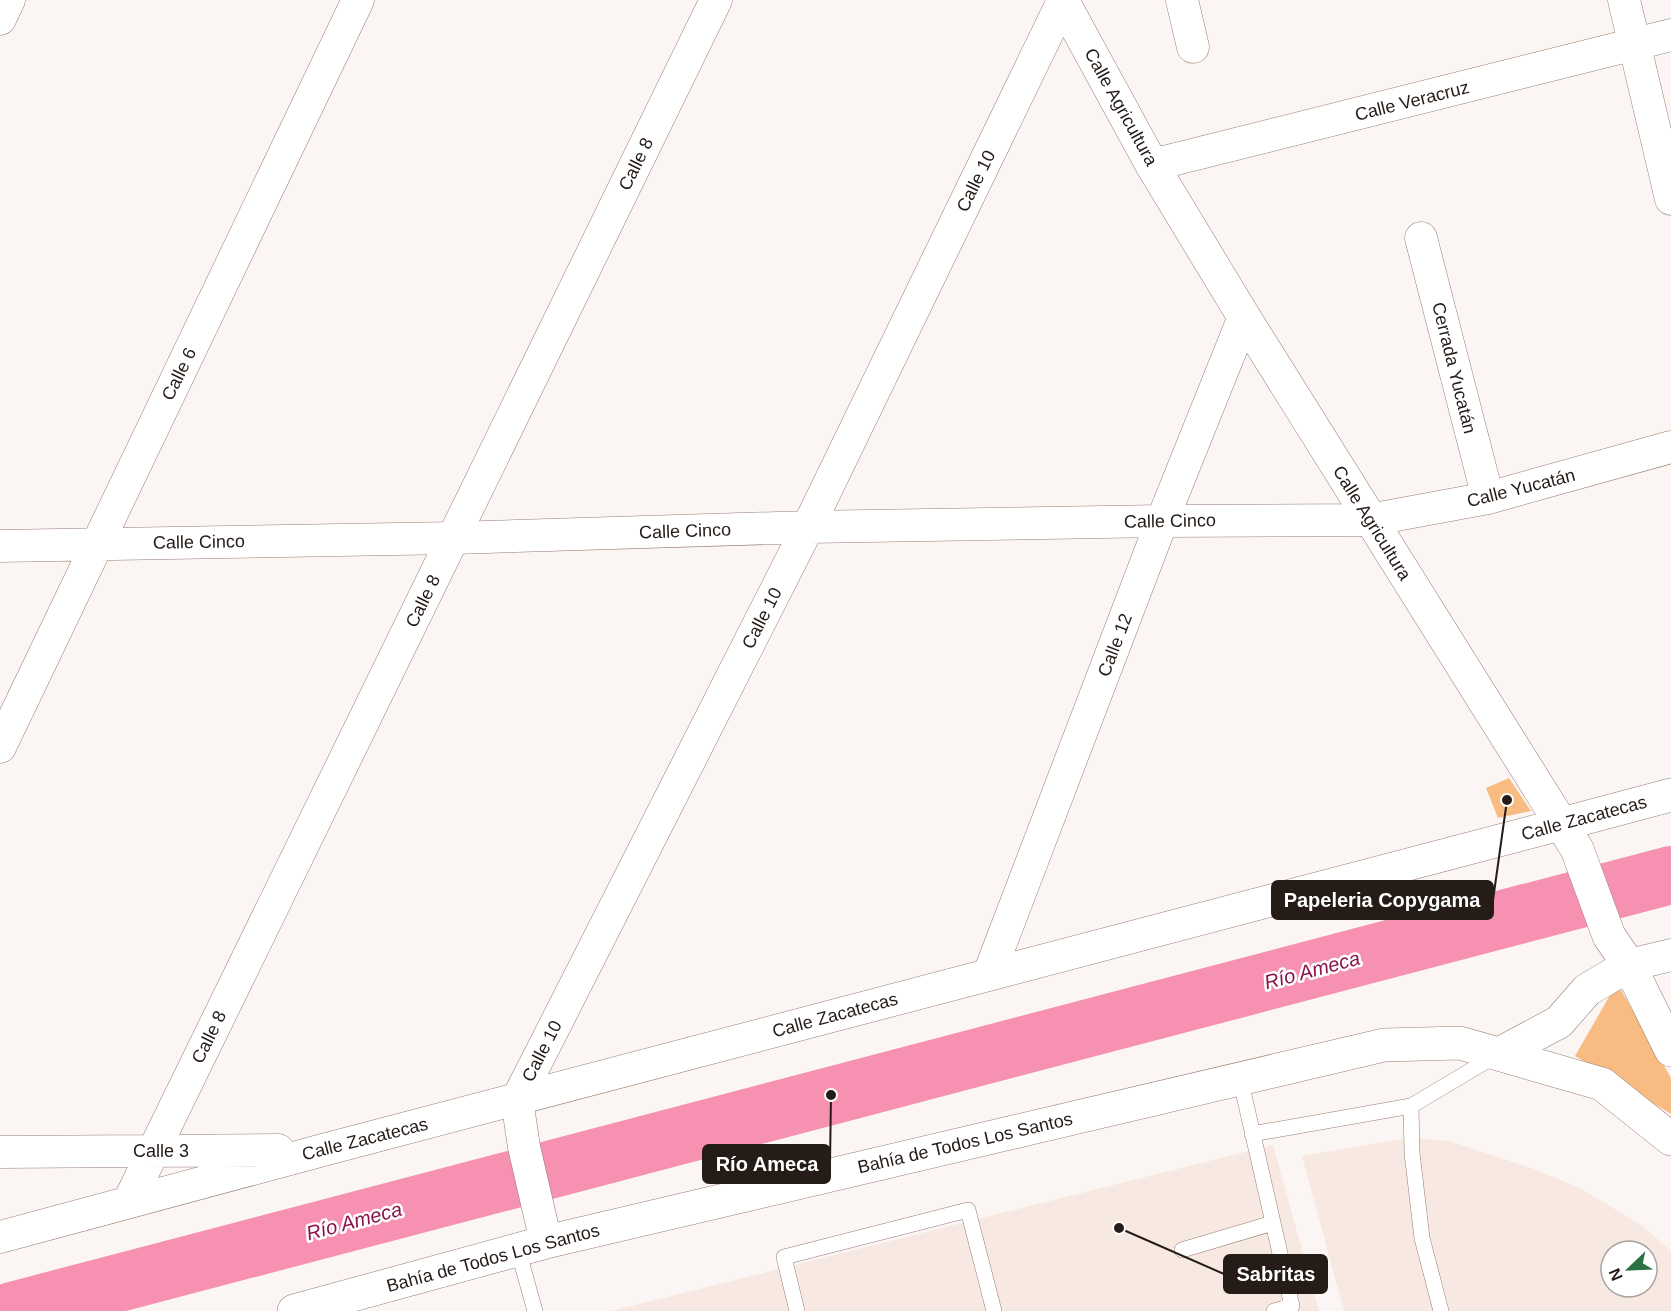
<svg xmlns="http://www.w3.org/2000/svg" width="1671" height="1311" font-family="Helvetica,sans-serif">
	<rect width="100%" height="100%" fill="#fbf5f3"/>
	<path fill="#f7e8e2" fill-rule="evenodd" d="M1408,1138L1449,1141L1534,1169L1582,1189L1644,1227L1671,1251V1311H1344L1302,1156ZM1611,1251H1647V1287H1611Z
		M1273,1145L1319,1311H611Z"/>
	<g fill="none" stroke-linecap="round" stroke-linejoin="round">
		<path stroke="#f691b2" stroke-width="58" d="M12,1311L1671,875"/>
	</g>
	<path fill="#f8bc82" d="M1509,778L1531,811L1498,818L1486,788Z
		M1617,983L1671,1078V1114L1575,1056Z"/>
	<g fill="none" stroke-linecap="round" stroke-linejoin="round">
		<g stroke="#987e74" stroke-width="16">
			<path id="service" d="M1240,1078L1292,1306L1274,1311
				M1411,1106L1412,1153L1422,1238L1441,1311
				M1252,1134L1411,1106L1495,1056
				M518,1250L535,1311
				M1182,1250L1273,1223
				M797,1311L784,1257L968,1210L994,1311"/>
		</g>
		<g stroke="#987e74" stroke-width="33">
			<path id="minor" d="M1182,0L1193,47
				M1624,0L1671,199
				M0,19L9,0
				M1152,165L1671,35
				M1421,238L1488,498
				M0,546L454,538L808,527L1162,521L1369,520L1488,498L1671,447
				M0,747L358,0
				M1629,965L1671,955
				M989,974L1162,521L1244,317
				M0,1152L278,1150
				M129,1201L716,0
				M0,1237L323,1150L1562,824
				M546,1242L524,1147L517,1100L808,527L1063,1"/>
		</g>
		<g stroke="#987e74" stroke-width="34">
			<path id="tertiary" d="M1062,0L1152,165L1244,317L1577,849L1609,936L1629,965L1671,1050
				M1562,824L1671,795"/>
		</g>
		<g stroke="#987e74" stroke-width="34">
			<path id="secondary" d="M1501,1053L1559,1022L1587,990L1629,965
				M294,1311L546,1242L1384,1045L1460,1043L1602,1084L1671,1139"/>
		</g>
		<use href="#service" stroke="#fff" stroke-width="15"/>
		<use href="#minor" stroke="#fff" stroke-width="32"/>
		<use href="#tertiary" stroke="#fff" stroke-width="33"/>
		<use href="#secondary" stroke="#fff" stroke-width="33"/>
	</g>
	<g text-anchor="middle" stroke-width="5" stroke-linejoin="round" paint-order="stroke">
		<g font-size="18" fill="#251b17" stroke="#fff">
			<text transform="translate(1412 101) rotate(-14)" y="6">Calle Veracruz</text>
			<text transform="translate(1121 107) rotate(61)" y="6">Calle Agricultura</text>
			<text transform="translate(636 164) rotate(-64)" y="6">Calle 8</text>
			<text transform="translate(976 181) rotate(-64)" y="6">Calle 10</text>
			<text transform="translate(1454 368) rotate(76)" y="6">Cerrada Yucatán</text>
			<text transform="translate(179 374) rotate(-64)" y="6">Calle 6</text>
			<text transform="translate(1521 488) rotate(-14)" y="6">Calle Yucatán</text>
			<text transform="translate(1170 521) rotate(-1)" y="6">Calle Cinco</text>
			<text transform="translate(1372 523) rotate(58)" y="6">Calle Agricultura</text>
			<text transform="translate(685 531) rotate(-2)" y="6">Calle Cinco</text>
			<text transform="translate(199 542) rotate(-1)" y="6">Calle Cinco</text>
			<text transform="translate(423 601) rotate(-64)" y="6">Calle 8</text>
			<text transform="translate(762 618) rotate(-63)" y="6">Calle 10</text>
			<text transform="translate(1115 645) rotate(-69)" y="6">Calle 12</text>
			<text transform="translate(1584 818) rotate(-15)" y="6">Calle Zacatecas</text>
			<text transform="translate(835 1015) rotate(-15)" y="6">Calle Zacatecas</text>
			<text transform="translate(209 1037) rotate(-64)" y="6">Calle 8</text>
			<text transform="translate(542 1051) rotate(-63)" y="6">Calle 10</text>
			<text transform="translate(365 1139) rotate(-14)" y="6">Calle Zacatecas</text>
			<text transform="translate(965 1143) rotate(-13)" y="6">Bahía de Todos Los Santos</text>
			<text x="161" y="1157">Calle 3</text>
			<text transform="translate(493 1258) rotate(-15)" y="6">Bahía de Todos Los Santos</text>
		</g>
		<g font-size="20" font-style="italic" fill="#8a134a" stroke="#fff">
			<text transform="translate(1312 970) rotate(-15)" y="7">Río Ameca</text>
			<text transform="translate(354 1221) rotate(-15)" y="7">Río Ameca</text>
		</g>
	</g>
	<path fill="none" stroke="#251b17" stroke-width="2" d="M1507 800L1493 900M831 1095L830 1164M1119 1228L1224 1274"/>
	<g fill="#251b17" stroke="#fff" stroke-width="2">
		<circle cx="1507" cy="800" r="6"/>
		<circle cx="831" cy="1095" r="6"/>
		<circle cx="1119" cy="1228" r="6"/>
	</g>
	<g fill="#251b17" stroke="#251b17" stroke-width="2">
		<rect x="1272" y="881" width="221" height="38" rx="6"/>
		<rect x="703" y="1145" width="127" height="38" rx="6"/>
		<rect x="1224" y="1255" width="103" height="38" rx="6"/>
	</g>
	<g font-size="20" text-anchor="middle" font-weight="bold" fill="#fff">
		<text x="1382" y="907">Papeleria Copygama</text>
		<text x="767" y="1171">Río Ameca</text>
		<text x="1276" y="1281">Sabritas</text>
	</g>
	<g transform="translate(1629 1269) rotate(247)"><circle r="28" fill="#ffffff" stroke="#a8a4a2" stroke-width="1.5"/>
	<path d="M0-4.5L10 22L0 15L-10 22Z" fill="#287341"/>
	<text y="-9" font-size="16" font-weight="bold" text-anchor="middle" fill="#251b17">N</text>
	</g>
</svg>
